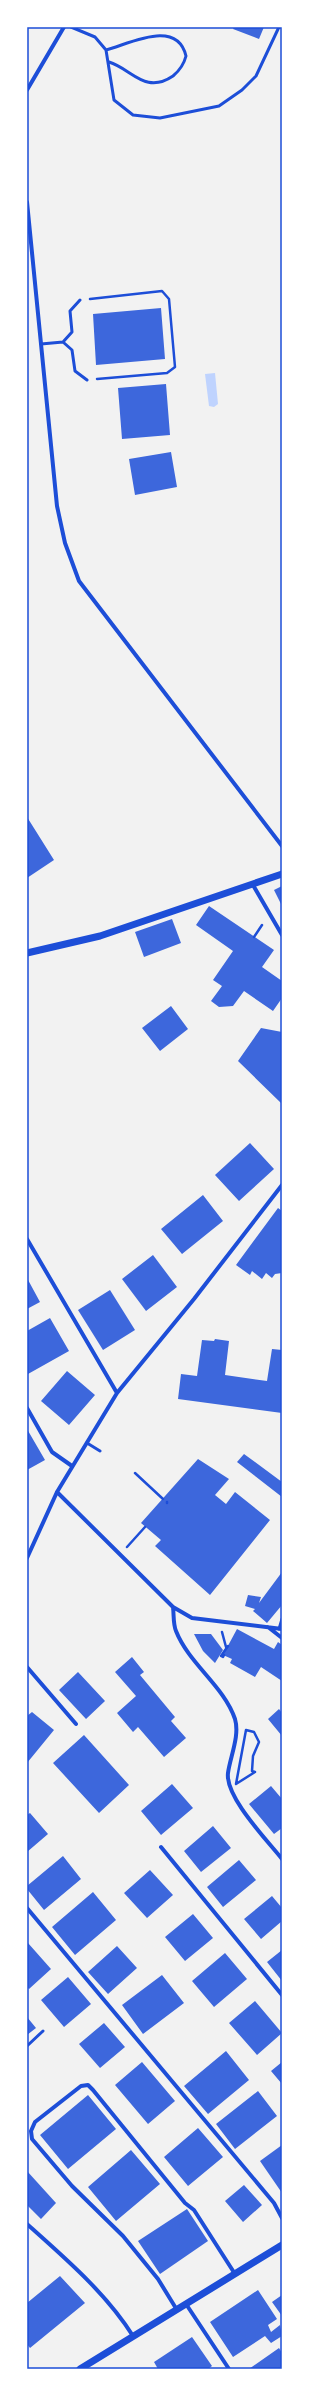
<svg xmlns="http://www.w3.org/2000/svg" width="309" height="2396" font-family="'Open Sans',sans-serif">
	<rect width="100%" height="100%" fill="#f2f2f2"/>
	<path fill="#bfd3fe" d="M215,373L218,404L214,407L209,406L205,374Z"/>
	<path fill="#3d67dc" d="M234,27H264L259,39L233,29Z
		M161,308L165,359L96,365L93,314Z
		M166,384L170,435L122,439L118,388Z
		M171,452L177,487L135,495L129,459Z
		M27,817L54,860L27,878Z
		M282,886V906L274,890Z
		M209,906L274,950L262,967L282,981V998L273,1011L244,991L233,1006L219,1007L211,1001L222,986L213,980L233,951L196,925Z
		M172,919L181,943L144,957L135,932Z
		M171,1006L188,1029L160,1051L142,1028Z
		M261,1028L282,1032V1104L238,1061Z
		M250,1143L274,1169L239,1201L215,1175Z
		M203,1195L223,1221L182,1254L161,1229Z
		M278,1208L282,1211V1273L275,1274L272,1278L266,1273L262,1279L252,1271L250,1275L236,1265Z
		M153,1255L177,1287L146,1311L122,1279Z
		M27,1278L40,1302L27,1309Z
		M110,1290L135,1330L103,1350L78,1310Z
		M50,1318L69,1351L28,1374L27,1331Z
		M215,1339L229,1341L225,1375L267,1381L272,1349L282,1350V1413L178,1399L181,1374L197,1376L202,1340L214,1341Z
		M67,1371L95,1395L69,1425L41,1401Z
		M27,1429L45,1460L27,1470Z
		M244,1454L282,1482V1497L237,1462Z
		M198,1459L229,1479L215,1495L226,1504L235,1492L270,1520L210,1595L155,1546L161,1540L141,1523Z
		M282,1572V1605L267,1623L253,1611L255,1609L245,1606L248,1595L261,1597L259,1603Z
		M237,1629L274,1649L278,1642L282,1645V1681L261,1667L255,1677L230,1663L232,1659L223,1655Z
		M194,1634H211L223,1650L215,1663L203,1651Z
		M132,1657L144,1672L140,1675L175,1717L171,1721L186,1738L164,1757L138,1727L133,1732L117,1713L136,1696L115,1672Z
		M78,1672L105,1701L86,1719L59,1690Z
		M279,1709L282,1713V1736L268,1719Z
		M32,1712L54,1730L27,1763V1716Z
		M84,1735L129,1785L99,1813L53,1763Z
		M172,1784L193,1808L161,1835L141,1811Z
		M271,1786L282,1799V1828L274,1834L249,1804Z
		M30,1813L48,1834L27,1852V1815Z
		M213,1826L231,1848L201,1872L184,1851Z
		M63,1856L81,1879L44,1910L27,1889V1886Z
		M239,1860L256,1880L223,1907L207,1887Z
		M150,1870L173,1895L147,1918L124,1893Z
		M93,1892L116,1920L75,1955L52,1927Z
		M272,1896L282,1908V1921L261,1939L244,1919Z
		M193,1914L213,1938L185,1961L165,1937Z
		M28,1943L51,1969L29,1989L27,1987Z
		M117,1946L137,1968L108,1994L88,1972Z
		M282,1950V1981L267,1962Z
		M225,1953L247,1979L214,2007L192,1981Z
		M162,1975L184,2003L143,2034L122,2005Z
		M68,1977L91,2004L64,2027L41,2000Z
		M255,2001L282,2033L257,2055L229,2023Z
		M27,2017L36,2028L27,2035Z
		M104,2023L125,2047L100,2068L79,2044Z
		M226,2051L249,2080L208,2114L184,2086Z
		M142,2062L175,2101L148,2124L115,2085Z
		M282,2062V2084L271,2071Z
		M258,2091L277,2116L235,2149L216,2124Z
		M88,2095L116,2129L68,2169L40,2135Z
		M198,2128L223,2157L188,2186L164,2157Z
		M282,2145V2193L260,2161Z
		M131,2150L160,2184L116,2221L88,2187Z
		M27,2171L56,2203L41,2219L27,2205Z
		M244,2185L262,2205L243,2222L225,2201Z
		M187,2209L208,2241L160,2274L138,2241Z
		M60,2276L85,2303L30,2348L27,2344V2303Z
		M258,2290L277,2319L268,2325L271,2332L280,2325L282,2336L271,2343L265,2336L233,2357L210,2322Z
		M282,2295V2316L272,2302Z
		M192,2337L212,2366L208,2369H158L154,2362Z
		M279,2348L282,2353V2369H249Z"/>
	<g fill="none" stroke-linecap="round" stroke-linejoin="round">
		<path stroke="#1d4ed8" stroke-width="2.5" d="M90,299L162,291L169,299L175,367L167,373L97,379
			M254,937L262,925
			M135,1473L163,1499
			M167,1502V1503
			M127,1547L145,1527
			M222,1632L226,1647
			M224,1655L223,1657L221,1656L228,1646
			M246,1730L254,1732L259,1742L253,1756L252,1771L255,1772L236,1784Z"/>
		<path stroke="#1d4ed8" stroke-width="3" d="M71,27L95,37L106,50L114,100L133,115L160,118L219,106L242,90L256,76L279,27
			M106,50C129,44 177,18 186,56C184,64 179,71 173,76C145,95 132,69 109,62
			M80,300L70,311L72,332L63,342L72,350L75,371L87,380
			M41,344L63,342
			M87,1443L100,1451
			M279,1629L282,1619
			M27,2046L43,2031"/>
		<path stroke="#1d4ed8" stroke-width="4" d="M27,90L64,27
			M27,202L57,506L65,543L79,581L282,846
			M253,885L282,935
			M27,1239L117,1393
			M27,1408L52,1452L72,1466
			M57,1492L173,1607L192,1618L282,1629
			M27,1558L57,1492L117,1393L194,1299L282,1185
			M173,1607C174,1615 173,1624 176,1631C189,1664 224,1686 235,1719C240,1736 230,1757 228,1773C225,1797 267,1840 282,1859
			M268,1627L282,1638
			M27,1667L76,1724
			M161,1847L282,1995
			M27,1908L274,2203L282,2218
			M27,2224C65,2258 106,2293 133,2336
			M186,2304L229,2369
			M177,2310L158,2279L123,2236L72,2186L32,2139L31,2131L35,2122L81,2086L88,2085L93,2090L185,2203L194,2210L235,2274"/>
		<path stroke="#1d4ed8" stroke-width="7" d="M27,953L100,936L282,874
			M80,2369L282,2245"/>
	</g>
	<rect width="309" height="2396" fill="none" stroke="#ffffff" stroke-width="56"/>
	<rect x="28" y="28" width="253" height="2340" fill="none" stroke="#1d4ed8" stroke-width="1.5"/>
</svg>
